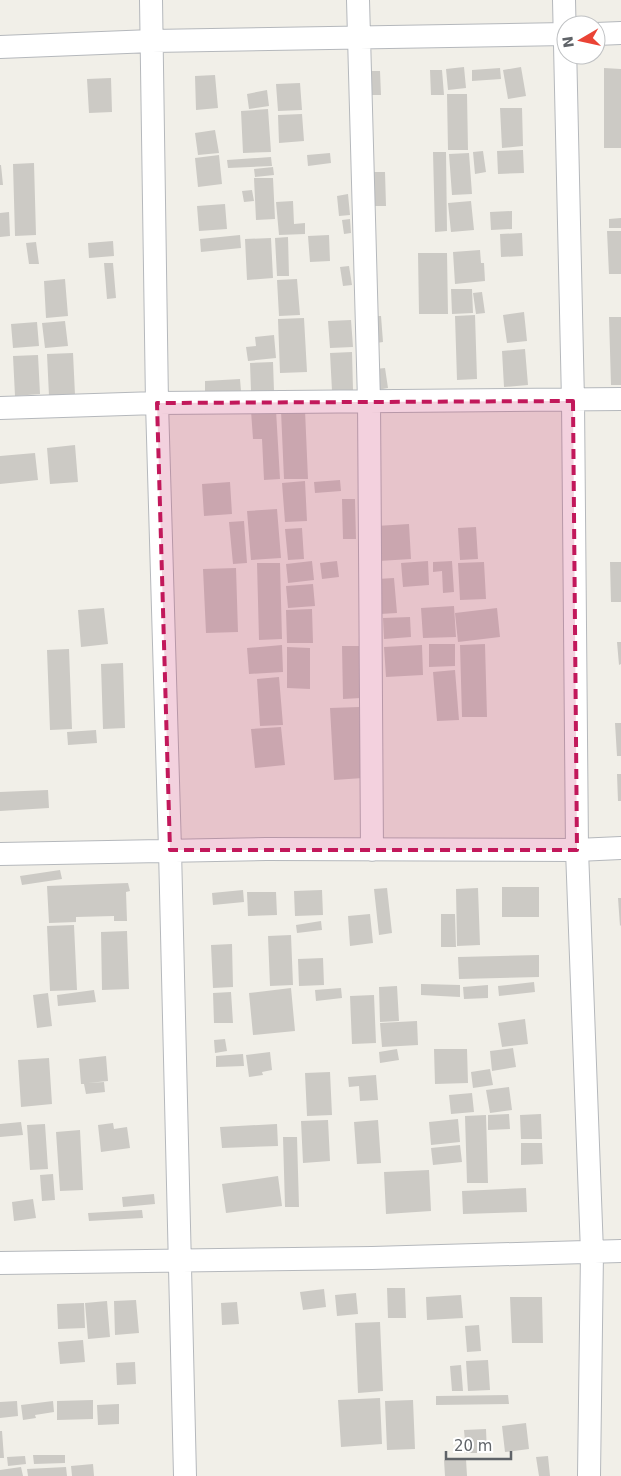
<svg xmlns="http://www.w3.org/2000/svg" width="621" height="1476" font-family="'DejaVu Sans',sans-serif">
	<rect width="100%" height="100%" fill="#f1efe8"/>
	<path fill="#cccac5" d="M464,67L466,88L448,90L446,69Z
		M521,67L526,96L508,99L503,70Z
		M500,68L501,79L472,81V70Z
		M604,68L621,69V148H604Z
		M430,70H442L444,95H431Z
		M369,71H380L381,95H369Z
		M215,75L218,108L196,110L195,76Z
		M111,78L112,112L89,113L87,79Z
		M300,83L302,110L278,111L276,84Z
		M267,90L269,106L249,109L247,94Z
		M447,94H467L468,150H448Z
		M500,108H522L523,146L502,148Z
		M268,109L271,152L243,153L241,111Z
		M302,114L304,141L279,143L278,115Z
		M215,130L219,153L198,155L195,133Z
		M523,150L524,173L498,174L497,151Z
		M483,151L486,172L475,174L473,152Z
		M433,152H446L447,231L435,232Z
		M330,153L331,163L308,166L307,155Z
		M469,153L472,194L452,195L449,154Z
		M219,155L222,184L198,187L195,158Z
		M271,157L272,166L228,168L227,160Z
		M34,163L36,235L15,236L13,164Z
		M0,165H1L3,185H0Z
		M273,167L274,175L255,177L254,169Z
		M372,172H385L386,206H374Z
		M254,178H273L275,219L256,220Z
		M252,190L254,201L244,202L242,191Z
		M348,194L350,215L339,216L337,196Z
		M293,201L294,224L305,223V234L279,235L276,202Z
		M471,201L474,230L451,232L448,203Z
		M225,204L227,229L199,231L197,206Z
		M512,211V229L491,230L490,212Z
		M9,212L10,236L0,237V213Z
		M621,218V228H609V219Z
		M350,219L351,233L344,234L342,220Z
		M607,231H621V274H609Z
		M522,233L523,256L501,257L500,234Z
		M240,235L241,248L201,252L200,239Z
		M329,235L330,261L310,262L308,236Z
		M288,237L289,276H277L275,238Z
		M271,238L273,278L247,280L245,239Z
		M113,241L114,256L89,258L88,243Z
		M36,242L39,264H29L26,243Z
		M480,250L481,263H484L485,281L455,284L453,252Z
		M418,253H447L448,314H419Z
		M104,263H113L116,298L107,299Z
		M349,266L352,285L343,286L340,267Z
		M65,279L68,316L46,318L44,281Z
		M297,279L300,315L279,316L277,280Z
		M451,289H472L473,313L452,314Z
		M482,292L485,313L476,314L473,293Z
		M524,312L527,341L507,343L503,315Z
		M475,315L477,379L457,380L455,316Z
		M375,316H381L383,342L376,343Z
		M609,317H621V385H611Z
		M304,318L307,372L280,373L278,319Z
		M351,320L353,347L330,348L328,321Z
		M65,321L68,346L45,348L42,323Z
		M37,322L39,346L13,348L11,324Z
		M274,335L276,358L248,361L246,347L256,346L255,337Z
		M525,349L528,385L504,387L502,351Z
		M352,352L353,390L332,391L330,353Z
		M73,353L75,395L49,396L47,354Z
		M38,355L40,394L15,396L13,356Z
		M273,362L274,391H251L250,363Z
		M385,368L388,388L377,390L375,369Z
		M240,379L241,391L205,393V381Z
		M276,410L280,479L264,480L262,439H253L251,411Z
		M305,410L308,479H284L281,411Z
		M75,445L78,482L50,484L47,448Z
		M35,453L38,480L0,484V456Z
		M340,480L341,491L315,493L314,482Z
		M305,481L307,521L285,522L282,483Z
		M230,482L232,514L204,516L202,484Z
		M342,499H355L356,539H343Z
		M277,509L281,558L251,560L247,511Z
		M244,521L247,563L233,564L229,522Z
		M409,524L411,559L379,561L376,526Z
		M476,527L478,559L460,560L458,528Z
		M302,528L304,559L288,560L285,529Z
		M312,561L314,580L288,583L286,564Z
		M337,561L339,577L322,579L320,563Z
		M428,561L429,585L403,587L401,563Z
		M452,561L454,592L443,593L442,571L433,572V562Z
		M484,562L486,599L460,600L458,563Z
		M610,562H621V602H611Z
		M257,563H280L282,639L259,640Z
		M236,568L238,632L206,633L203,569Z
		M394,578L397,613L380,614L377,579Z
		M313,584L315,606L288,608L286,586Z
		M454,606L456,637L423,638L421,608Z
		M104,608L108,644L81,647L78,610Z
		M497,608L500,637L458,642L455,613Z
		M312,609L313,643H287L286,610Z
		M410,617L411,637L384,639L383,618Z
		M617,642H621V664L619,665Z
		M429,644H455V666L429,667Z
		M485,644L487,717H462L460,645Z
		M282,645L283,672L249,674L247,648Z
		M422,645L423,675L386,677L384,647Z
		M342,646H359L361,698L343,699Z
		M287,647L310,648V689L287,688Z
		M69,649L72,729L50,730L47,650Z
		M123,663L125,728L103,729L101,664Z
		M455,670L459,720L437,721L433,672Z
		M279,677L283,725L260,726L257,679Z
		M359,707L363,778L334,780L330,708Z
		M615,723H621V756H617Z
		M281,727L285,765L255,768L251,729Z
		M96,730L97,743L68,745L67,732Z
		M617,774H621V801H618Z
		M48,790L49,808L0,811V792Z
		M60,870L62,879L22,885L20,876Z
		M128,883L130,891L126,892L127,921H114V916L76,917V922L49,923L47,886Z
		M502,887H539V917H502Z
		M387,888L392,933L379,935L374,889Z
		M478,888L480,945L457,946L456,889Z
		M243,890L244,902L213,905L212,893Z
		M322,890L323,915L295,916L294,891Z
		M247,892H276L277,915L248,916Z
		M618,898H621V925L620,926Z
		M370,914L373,943L350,946L348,916Z
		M441,914H455L456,947H441Z
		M321,921L322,930L297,933L296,925Z
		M74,925L77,990L50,991L47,926Z
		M127,931L129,989L102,990L101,932Z
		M291,935L293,985L270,986L268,936Z
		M232,944L233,987L213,988L211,945Z
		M539,955V977L459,979L458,957Z
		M323,958L324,985L299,986L298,959Z
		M534,982L535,992L499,996L498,986Z
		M421,984L460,985V997L421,995Z
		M488,985V998L464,999L463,987Z
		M397,986L399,1021L380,1022L379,987Z
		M291,988L295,1031L253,1035L249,993Z
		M341,988L342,998L316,1001L315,990Z
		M94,990L96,1002L58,1006L57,995Z
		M231,992L233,1023H214L213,993Z
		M48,993L52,1026L37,1028L33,995Z
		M374,995L376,1043L352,1044L350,996Z
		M525,1019L528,1044L502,1047L498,1023Z
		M417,1021L418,1045L382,1047L380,1023Z
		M225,1039L227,1051L215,1053L214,1040Z
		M513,1048L516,1067L492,1071L490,1051Z
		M397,1049L399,1060L380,1063L379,1052Z
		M434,1049H467L468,1083L435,1084Z
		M270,1052L272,1070L262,1072L263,1075L249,1077L246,1055Z
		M243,1054L244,1066L216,1067V1056Z
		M106,1056L108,1081L88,1083L104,1082L105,1092L86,1094L84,1084H81L79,1059Z
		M49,1058L52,1104L21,1107L18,1060Z
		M490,1069L493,1085L473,1088L471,1072Z
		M330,1072L332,1115L307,1116L305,1073Z
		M376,1075L378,1100L360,1101L359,1086L349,1087L348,1077Z
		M509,1087L512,1110L490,1113L486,1090Z
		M472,1093L474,1112L451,1114L449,1095Z
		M509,1114L510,1129L488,1130V1115Z
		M541,1114L542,1139H521L520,1115Z
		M486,1115L488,1183H467L465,1116Z
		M458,1119L460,1142L431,1145L429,1122Z
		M328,1120L330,1161L303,1163L301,1121Z
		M378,1120L381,1163L357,1164L354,1122Z
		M21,1122L23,1135L0,1137V1124Z
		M113,1123L114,1129L127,1127L130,1148L101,1152L98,1125Z
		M45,1124L48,1169L30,1170L27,1125Z
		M277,1124L278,1146L222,1148L220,1127Z
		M80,1130L83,1190L60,1191L56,1132Z
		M283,1137H297L299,1207H285Z
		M521,1143H542L543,1164L521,1165Z
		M460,1145L462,1162L433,1165L431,1148Z
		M429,1170L431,1211L386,1214L384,1172Z
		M53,1174L55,1200L42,1201L40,1175Z
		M278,1176L282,1206L226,1213L222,1184Z
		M526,1188L527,1212L463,1214L462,1191Z
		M154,1194L155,1204L123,1207L122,1197Z
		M33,1199L36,1218L14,1221L12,1202Z
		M142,1210L143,1218L89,1221L88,1213Z
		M387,1288H405L406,1318H388Z
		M324,1289L326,1307L303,1310L300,1292Z
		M356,1293L358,1314L337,1316L335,1295Z
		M461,1295L463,1318L427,1320L426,1297Z
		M510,1297H542L543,1343H512Z
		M136,1300L139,1333L115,1335L114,1301Z
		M107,1301L110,1337L88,1339L85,1303Z
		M237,1302L239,1324L222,1325L221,1303Z
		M84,1303L85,1328L58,1329L57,1304Z
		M380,1322L383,1391L358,1393L355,1323Z
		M479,1325L481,1351L467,1352L465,1326Z
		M83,1340L85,1362L60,1364L58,1342Z
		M488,1360L490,1390L468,1391L466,1361Z
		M135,1362L136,1384L117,1385L116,1363Z
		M461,1365L463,1391H452L450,1366Z
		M508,1395L509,1404L436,1405V1396Z
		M380,1398L382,1444L341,1447L338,1400Z
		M93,1400V1419L57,1420V1401Z
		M413,1400L415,1449L387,1450L385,1401Z
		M17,1401L18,1416L0,1418V1402Z
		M53,1401L54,1412L35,1415L36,1418L23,1420L21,1405Z
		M119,1404V1424L98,1425L97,1405Z
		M526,1423L529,1449L505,1452L502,1426Z
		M486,1429L487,1453H466L464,1430Z
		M0,1431H2L4,1458H0Z
		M33,1455H65V1463L34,1464Z
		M25,1456L26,1464L8,1466L7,1457Z
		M548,1456L550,1476H539L536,1457Z
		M466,1459L467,1476H445L444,1460Z
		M93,1464L94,1476H72L71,1466Z
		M21,1467L23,1476H0V1470Z
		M66,1467L67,1476H28L27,1469Z"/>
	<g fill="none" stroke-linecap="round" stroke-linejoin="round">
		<g stroke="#b5b8bc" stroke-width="24">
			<path id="street" d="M151,0L157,403L170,850L185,1476
				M358,0L369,401L372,850
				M564,0L573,401L577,850L592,1252L589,1476
				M596,34L621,33
				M0,47L152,41L566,34
				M0,408L157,403L621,399
				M0,854L266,849L577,850L621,848
				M0,1263L372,1258L621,1251"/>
		</g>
		<use href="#street" stroke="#fff" stroke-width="22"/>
	</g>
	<path fill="#c2185b" fill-opacity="0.2" stroke="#c2185b" stroke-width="4" stroke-dasharray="10 6" stroke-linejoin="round" d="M573,401L577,850H170L157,403Z"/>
	<g transform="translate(581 40) rotate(261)"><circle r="24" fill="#ffffff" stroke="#bfc1c3"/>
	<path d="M0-4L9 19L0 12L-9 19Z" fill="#ea4335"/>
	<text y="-8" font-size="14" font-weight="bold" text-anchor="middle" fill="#5f6368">N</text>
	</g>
	<path d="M446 1451v8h65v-8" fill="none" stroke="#5f6368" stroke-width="2.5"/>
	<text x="454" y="1451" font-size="15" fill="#5f6368" stroke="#ffffff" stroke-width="4" paint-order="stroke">20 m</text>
</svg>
